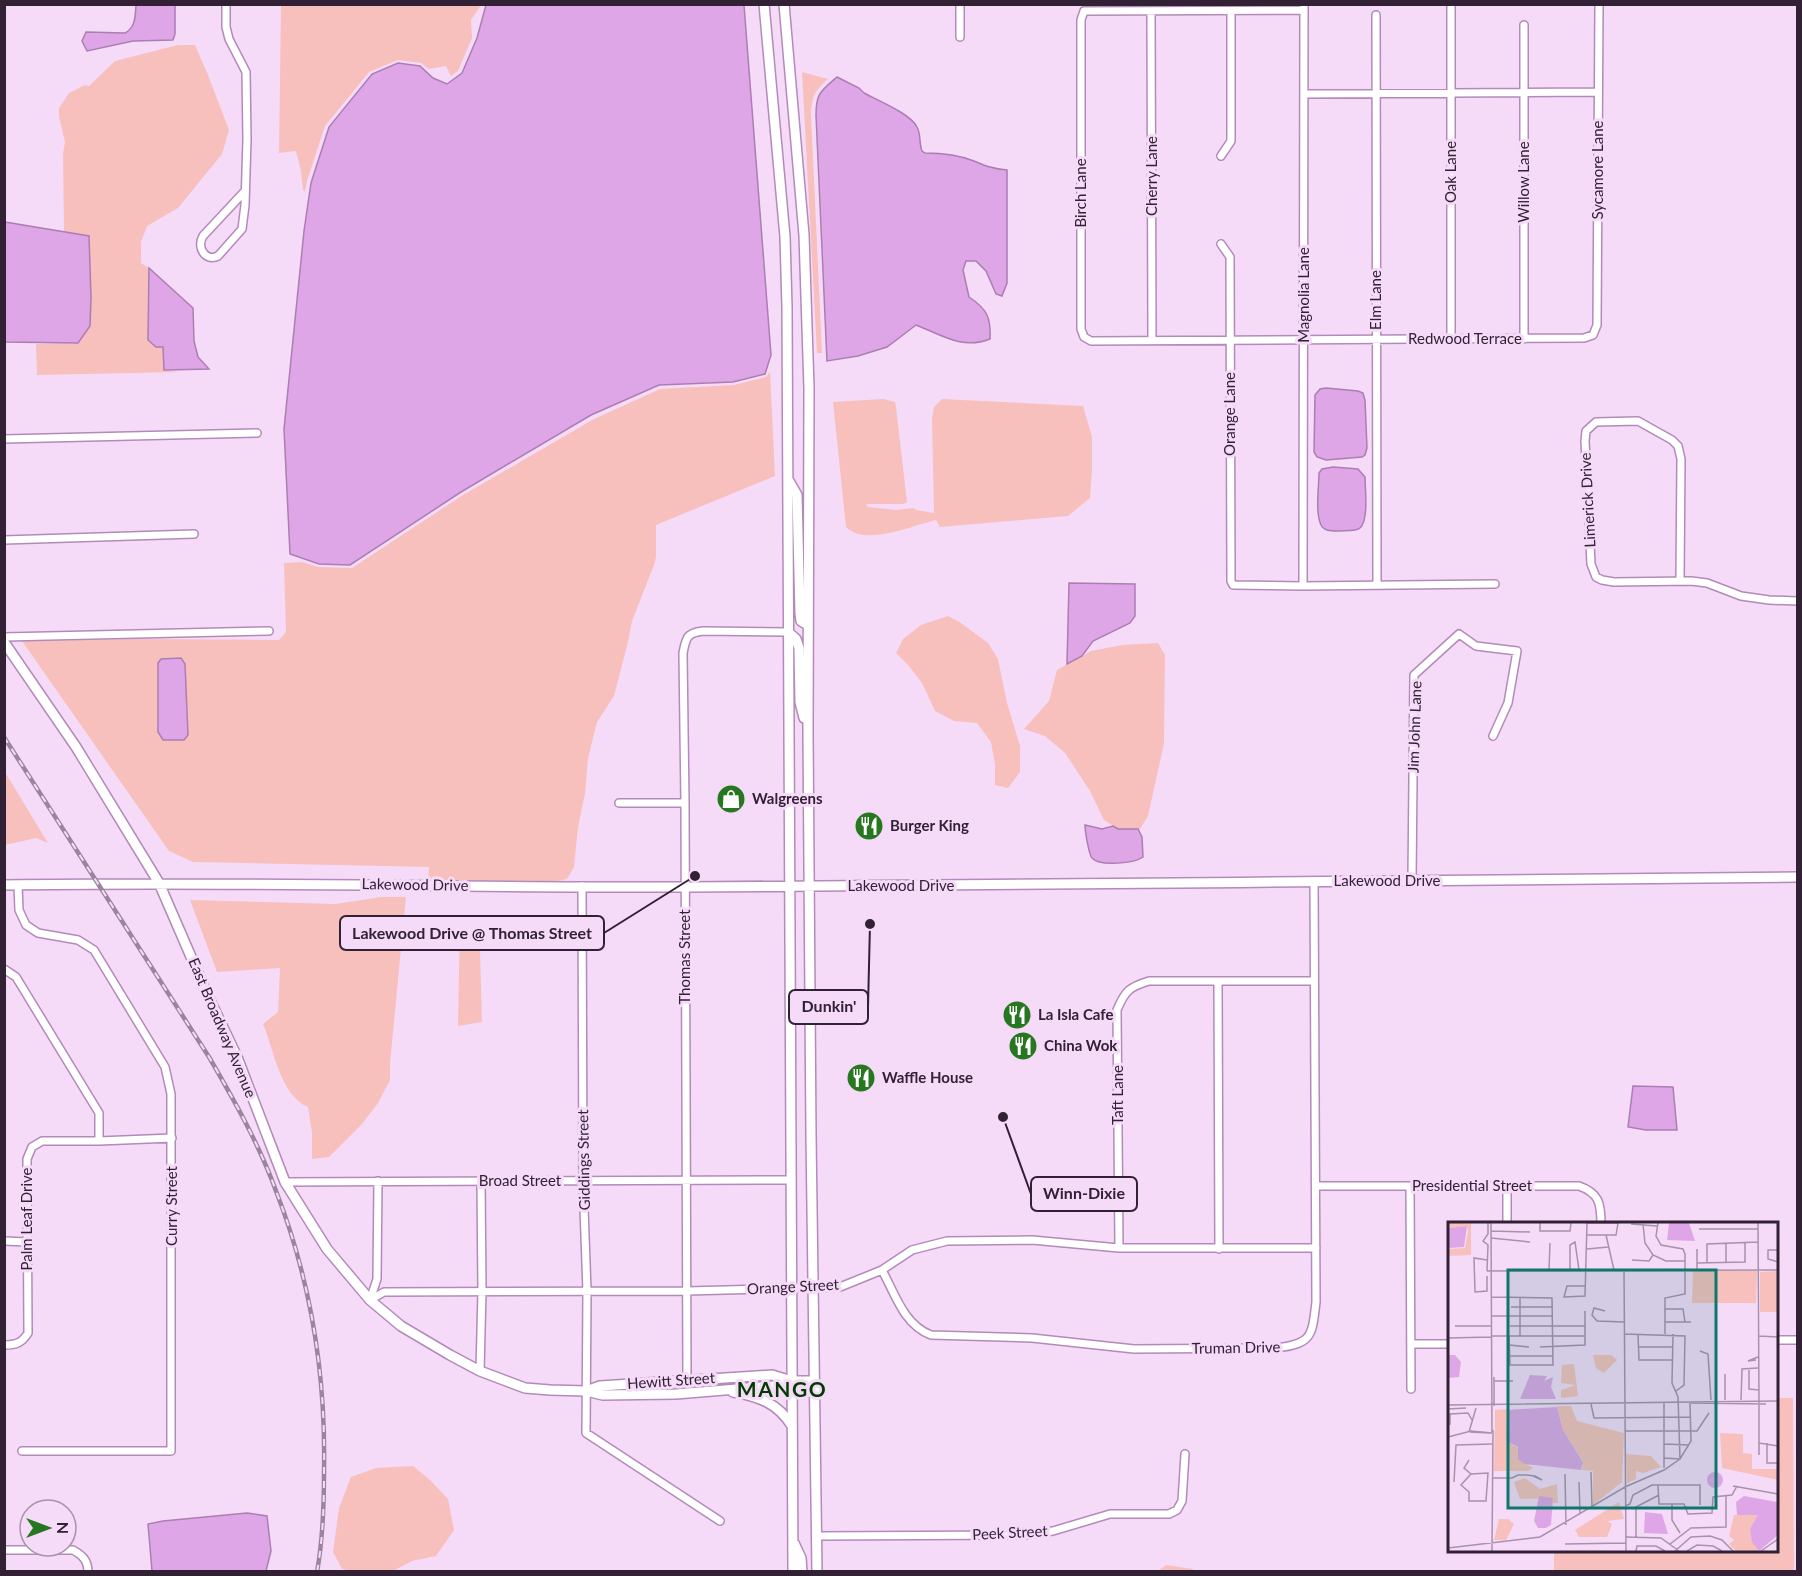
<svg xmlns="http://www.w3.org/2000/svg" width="1802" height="1576" font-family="Lato,sans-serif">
	<rect width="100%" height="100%" fill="#f6dbf9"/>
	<path fill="#f7c0bd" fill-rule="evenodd" d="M281,5V4L481,5L471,20L472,38L458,71L451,76L446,66L429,69L421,63L398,60L369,72L325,126L307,181L305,192L303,190L301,171L296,151L279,153Z
		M178,45H195L208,75L229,130L222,154L178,208L147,226L141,242V263L149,268L148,340L163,347L164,370L179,372L37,375L36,344L78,343L90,326L91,298L89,236L64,232L63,153L65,142L59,117V108L69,93L85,85L89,86L115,61Z
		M802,72L828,79C814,92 812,96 811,114L822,353H817Z
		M770,372L775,476L656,525V557L654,565L632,621L628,642L614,696L597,722L588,758L585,794L578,827L574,867L567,879L553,882L428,881L429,867L193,862L169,851L22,641L137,639L279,640L286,632L284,563L302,562L318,567L352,568L463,495L594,419L660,389L734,385L766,377ZM183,660L185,664L188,727L158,732V663Z
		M883,399L895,402L896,407L907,502L903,504H866L868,507L896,510L914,508L916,510L934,513L932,418L934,407L942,399L1083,406L1092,437V470L1090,498L1068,516L940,527L936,520C914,525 865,547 846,527L833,402Z
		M948,616L961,623L988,643L998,659L1007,703L1020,746V772L1008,788L995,785V764L991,742L977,723L954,721L935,711L922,683L908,665L896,653L903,639L921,625Z
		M1158,643L1165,655L1164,743L1148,816L1140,829H1118L1104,820L1090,791L1065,753L1045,736L1024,729L1049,701L1057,670L1091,651L1122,645Z
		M4,772H5L48,843L36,838L5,845Z
		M381,897H406L390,1063V1080L378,1103L362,1124L329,1157L312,1159V1133L308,1107C280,1095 274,1050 263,1024L278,1012L280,968L217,972L190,900L336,904Z
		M460,915H479L482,1022L458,1026Z
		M1777,1398H1793L1794,1571H1554V1551L1776,1550Z
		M413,1466L430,1480L448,1499L454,1530L436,1556L412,1561L393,1571H352L342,1569L333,1552L339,1508L351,1477L376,1468Z
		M1166,1565L1193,1569L1194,1571H1158Z"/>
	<path fill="#dfa6e7" stroke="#ab7eb2" stroke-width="1.5" d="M136,5H175V34L173,40L133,41L87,51L82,41L86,32L125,33C136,27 135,16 136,5Z
		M486,5H744L771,355L765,374L733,382L659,385L591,415L461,492L350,565L319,564L290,554L284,429L304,231L311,183L329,127L372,74L398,63L420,66L433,78L447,84L462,73L477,38Z
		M837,77L859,88L864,93C877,100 911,114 917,127C921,134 919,143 922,151L925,153C941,153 959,155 974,161C986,166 993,169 1007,170V283L1002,296L996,294L986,271L976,261H966L963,270L969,297C987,309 991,317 990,339C962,350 942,335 916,325L887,347L858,356L827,361L816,115C816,93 821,91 837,77Z
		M5,222L89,236L91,298L90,326L78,343L5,342Z
		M149,268L193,308L194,341L198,357L209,369L164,370L163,347H156L148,340Z
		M1326,388L1358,391L1363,393L1365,400L1367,448L1365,455L1362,457L1326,460L1317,457L1314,452L1315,395L1320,389Z
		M1333,467L1358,469L1365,477C1365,488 1369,520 1360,528C1356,532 1343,530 1337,531C1331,531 1324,531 1321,525C1315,512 1319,487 1319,473L1322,469Z
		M1069,583L1135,584V616L1130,623L1093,641L1082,656L1067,664Z
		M181,658L185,664L188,735L184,740H163L158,732V663L161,659Z
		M1085,825L1102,829L1113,826L1118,829H1138L1142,837L1143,857C1135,863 1100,867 1092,858C1089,855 1085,831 1085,825Z
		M1633,1086L1673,1087L1677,1130H1646L1628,1127Z
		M247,1513L267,1516L271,1551L266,1571H152L148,1524L163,1521Z"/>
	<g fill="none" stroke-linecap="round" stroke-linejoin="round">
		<g stroke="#b38ab9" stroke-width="10">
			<path id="street" d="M226,4V27L229,39L246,72L247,139L245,205L242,229L218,256C206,262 196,248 203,236L245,191
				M960,4V37
				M1304,10L1084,11L1081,20V329L1084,337L1091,341L1584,338L1593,335L1597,325L1599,4
				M1151,11L1152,340
				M1376,15L1377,585
				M1304,94L1598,92
				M1221,156L1231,141V11
				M1221,244L1230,257L1231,581L1233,585L1303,586L1495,584
				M1451,339V4
				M1524,339V25
				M4,439L257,433
				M4,540L194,534
				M1680,581L1681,459L1678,446L1672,440L1638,421L1596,422L1586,431L1585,441L1591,564L1596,577L1602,580L1614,582L1691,581L1707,583L1741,596L1769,600L1798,601
				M1303,586L1304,4
				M4,637L269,631
				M619,803H685
				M1412,880L1414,675L1459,634L1476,646L1517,651L1508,703L1493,736
				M18,885L19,910L26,925L38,933L78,940L94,950L165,1067L171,1094V1451H22
				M582,886L583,1180L587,1291L586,1433L720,1521
				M4,969L16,977L99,1113V1141
				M1218,981L1219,1249
				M285,1182L791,1180
				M1316,1186H1579C1599,1193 1601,1203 1601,1224
				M1410,1186L1411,1389
				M1507,1186V1224
				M4,1241L27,1242
				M1119,1248L1117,1010C1125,991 1129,987 1149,981H1314
				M882,1270C895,1294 904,1325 931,1335L1032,1338L1134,1349L1276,1348C1313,1344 1312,1335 1316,1302L1314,881
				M370,1300L384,1292L687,1291L840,1287L882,1270L912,1250L947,1241L1032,1240L1119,1248H1316
				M370,1300L377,1279L378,1181
				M1776,1340H1798
				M1411,1344H1450
				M4,1345C16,1345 22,1343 28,1333L27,1159L32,1147L42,1141H99L172,1138
				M480,1371L482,1291L481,1181
				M687,1380L685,803L683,653C686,637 687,633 703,631L788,632
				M817,1536L1025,1535L1053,1531L1110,1514H1169L1177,1510L1182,1501L1185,1454
				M4,1550H73C82,1555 88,1560 88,1572"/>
		</g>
		<g stroke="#b38ab9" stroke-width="12">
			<path id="secondary" d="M764,4L785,237L787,307L793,1572
				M784,4L804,235L809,388L808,732L811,1135L817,1572
				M789,481L797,495L800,613L801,621L808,625
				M788,632L796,639L799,648L800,702L804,718
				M4,642L76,747L159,883L208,996L237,1057L285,1182L327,1249L370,1300L401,1326L450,1355L480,1371L525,1388L550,1390L586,1391L603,1395L676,1394L774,1386L792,1381
				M4,885C233,881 461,888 689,887C1059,885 1428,880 1798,877
				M586,1391L600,1386L772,1375L792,1381H815
				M733,1392C758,1396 778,1403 792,1426
				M794,1543L801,1558L802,1572"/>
		</g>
		<use href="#street" stroke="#fff" stroke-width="7"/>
		<use href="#secondary" stroke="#fff" stroke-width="9"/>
		<g stroke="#9b859e" stroke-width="4.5">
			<path id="rail" d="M4,737L209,1057C234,1100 259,1144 276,1191C311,1281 326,1375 324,1472C324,1505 323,1539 317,1572"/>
		</g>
		<use href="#rail" stroke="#f6dbf9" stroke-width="2" stroke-dasharray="7" stroke-linecap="butt"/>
	</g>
	<defs>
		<g id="shop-disc" transform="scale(1.5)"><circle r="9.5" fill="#267720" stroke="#f6dbf9"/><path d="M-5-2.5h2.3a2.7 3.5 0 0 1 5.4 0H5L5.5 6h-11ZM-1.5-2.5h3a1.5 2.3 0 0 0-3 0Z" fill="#fff"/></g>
		<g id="restaurant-disc" transform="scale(1.5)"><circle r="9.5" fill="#267720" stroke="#f6dbf9"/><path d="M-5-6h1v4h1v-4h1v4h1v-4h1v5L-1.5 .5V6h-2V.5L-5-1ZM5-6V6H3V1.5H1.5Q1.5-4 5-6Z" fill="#fff"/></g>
	</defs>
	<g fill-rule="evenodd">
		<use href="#shop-disc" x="731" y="799"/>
		<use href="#restaurant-disc" x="869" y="826"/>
		<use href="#restaurant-disc" x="1017" y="1015"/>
		<use href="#restaurant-disc" x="1023" y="1046"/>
		<use href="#restaurant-disc" x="861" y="1078"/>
	</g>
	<g text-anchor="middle" stroke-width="6" stroke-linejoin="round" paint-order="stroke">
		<g font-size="15" fill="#322135" stroke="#f6dbf9">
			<text transform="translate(1598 170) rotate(-90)" y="5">Sycamore Lane</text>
			<text transform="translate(1451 172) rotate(-90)" y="5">Oak Lane</text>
			<text transform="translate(1152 176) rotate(-90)" y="5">Cherry Lane</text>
			<text transform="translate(1524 182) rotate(-90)" y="5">Willow Lane</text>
			<text transform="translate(1081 193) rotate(-90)" y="5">Birch Lane</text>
			<text transform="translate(1304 295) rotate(-90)" y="5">Magnolia Lane</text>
			<text transform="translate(1376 300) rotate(-90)" y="5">Elm Lane</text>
			<text x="1465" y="344">Redwood Terrace</text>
			<text transform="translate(1230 414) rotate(-90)" y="5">Orange Lane</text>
			<text transform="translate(1588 500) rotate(-93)" y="5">Limerick Drive</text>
			<text transform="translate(1415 727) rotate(-88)" y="5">Jim John Lane</text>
			<text x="1387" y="886">Lakewood Drive</text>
			<text transform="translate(415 885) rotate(1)" y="5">Lakewood Drive</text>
			<text x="901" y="891">Lakewood Drive</text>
			<text transform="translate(685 957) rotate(-90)" y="5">Thomas Street</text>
			<text transform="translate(222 1028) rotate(67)" y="5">East Broadway Avenue</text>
			<text transform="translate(1118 1095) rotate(-90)" y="5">Taft Lane</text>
			<text transform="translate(584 1160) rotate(-91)" y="5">Giddings Street</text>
			<text x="520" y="1186">Broad Street</text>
			<text x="1472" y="1191">Presidential Street</text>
			<text transform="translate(172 1206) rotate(-90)" y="5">Curry Street</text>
			<text transform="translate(27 1219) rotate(-90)" y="5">Palm Leaf Drive</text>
			<text transform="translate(793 1287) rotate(-3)" y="5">Orange Street</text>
			<text transform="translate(1236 1348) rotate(-1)" y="5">Truman Drive</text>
			<text transform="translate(671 1381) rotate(-4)" y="5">Hewitt Street</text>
			<text transform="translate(1010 1533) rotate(-3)" y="5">Peek Street</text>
		</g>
		<g font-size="15" font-weight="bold" fill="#322135" stroke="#f6dbf9" text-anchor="start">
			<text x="752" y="804">Walgreens</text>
			<text x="890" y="831">Burger King</text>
			<text x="1038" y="1020">La Isla Cafe</text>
			<text x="1044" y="1051">China Wok</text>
			<text x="882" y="1083">Waffle House</text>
		</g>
		<g font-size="21" font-weight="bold" letter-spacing="1.5" fill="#033a02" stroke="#f6dbf9">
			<text x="782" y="1397">MANGO</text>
		</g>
	</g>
	<g transform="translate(1448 1222)">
		<rect width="330" height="330" fill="#f6dbf9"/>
		<path d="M0,1H23V33L0,34V27L17,26L20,9L19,4L0,6ZM245,49H309L308,81H244ZM330,49V90H312V50ZM145,133H163L169,138L156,151L148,146ZM126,142L130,174L113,176V168L128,163L113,161L114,143ZM109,184H123L129,199L176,211L174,260L145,283V249L134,248L135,239L115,208ZM59,187L58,219L70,226V237L85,246L80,249H46L47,188ZM272,211L295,212V231L304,232V247H330V258L274,246ZM178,232L203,234L213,245L195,251L188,249V257L179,261ZM77,256L92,267L109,262L110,281H105V276L72,277L66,260ZM171,280L176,297L159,299L164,302L159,315H131L127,308ZM286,293H311V329H288L281,322L286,318L281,314ZM51,297H60L66,302L58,318H46Z" fill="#f7c0bd"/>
		<path d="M221,1H241L247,19L219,18ZM19,4L16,25L0,26V6ZM0,133H7L13,140L11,155L0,156ZM82,153L99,154L96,159L105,155L103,165L108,177H72ZM109,185L115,208L135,240L133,248L77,242L70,237V225L58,219L59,188ZM259 258a8 8 0 1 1 16 0a8 8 0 1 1-16 0ZM91,274L105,276L103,303L98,306H90L86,299ZM296,274L329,280L330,313L311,329L304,320L302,307L310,293H289L288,280ZM197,290L214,292L220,312L196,311Z" fill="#dfa6e7"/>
		<path fill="none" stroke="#a891ab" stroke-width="1.5" d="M43,1L44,210M92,1V9H122L123,1M210,1L208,14L213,23L235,27L237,32V72L217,76V112M310,1L311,181M183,2L209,4M195,2L197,21L205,33L218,39H237M251,7H310M43,9L82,10M158,13L166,48M43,16L82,20M278,21V40M139,27L160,25M249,27V48M330,28H320V37L330,40M184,38L201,39L205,33M249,41L297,40V21M259,41V22L310,20M101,48L102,21M122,48V23L127,20L131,48M176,48L178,329M39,49L330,48M39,49L40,23L35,19L40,12V1M39,54V69L27,70L26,36L39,38M137,64H119L116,75L137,74L139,1H170L168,13H139M44,75L104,76L105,143H62L61,114M72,75V114M63,85H105M217,87H235L237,100M157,89L146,86L144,93L149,99L176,100M44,94H105M217,100H243M7,104H44M62,104H137M176,112L237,114L236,163L228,169M190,112L191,138H225M44,114H137M311,114L330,115M0,116L43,115M61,123L81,125M92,125L137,123V89M190,125H225M252,129L260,132L263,178M62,134H105M308,138L300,139L310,135M301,148V167L311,168M277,152V178M46,155V184M46,159H65M293,178L294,147L310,146M216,181V246M243,181L318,182M143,182L146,196L242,195M311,182V233M0,183L330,179M0,187L18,186M2,203V192L20,191L24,198M177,209H249L261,191M21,210L28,186M22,210L42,211M0,215L23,209L44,211M311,221L330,224M319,221V241H330M216,222L241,223M216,236L232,237L230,175L224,161L225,112M21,238L16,246L23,252M143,250L144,284M40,251L38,279H21V270L13,263L23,252ZM117,252L118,303M44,256H64L70,253H78L87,254L94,258L85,254M6,260L8,223L44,222M131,260L132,292M210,263L211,282H236L240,292L264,291L265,275L284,273L289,264M285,264L330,272M224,282V298L232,311M177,284L182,282L185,273L204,263H252V283M177,315L213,316L231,329M188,315V285L211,273M117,322L178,321M222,322L243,306L278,305V274M0,326L92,315L177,265L216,248L232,237L243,219L242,181M44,329L45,208M188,329L189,324H208L217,329M227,329L243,315L262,314L274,318L285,329M239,329L249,323L265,324L274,329M313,329L330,317"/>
		<path fill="#0f766e" fill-opacity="0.15" stroke="#0f766e" stroke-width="3" d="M60,48H268V286H60Z"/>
		<rect width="330" height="330" fill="none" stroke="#322135" stroke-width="3"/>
	</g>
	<path fill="none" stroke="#322135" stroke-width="2" d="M695 876L604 933M870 924L868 1007M1003 1117L1031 1194"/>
	<g fill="#322135" stroke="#f6dbf9" stroke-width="2">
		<circle cx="695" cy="876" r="6"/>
		<circle cx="870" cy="924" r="6"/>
		<circle cx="1003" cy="1117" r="6"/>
	</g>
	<g fill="#f6dbf9" stroke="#322135" stroke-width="2">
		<rect x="340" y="916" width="264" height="34" rx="6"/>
		<rect x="789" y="990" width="79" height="34" rx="6"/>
		<rect x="1031" y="1177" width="106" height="34" rx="6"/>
	</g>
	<g font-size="16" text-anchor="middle" font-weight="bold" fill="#322135">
		<text x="472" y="939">Lakewood Drive @ Thomas Street</text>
		<text x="829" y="1012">Dunkin'</text>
		<text x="1084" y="1199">Winn-Dixie</text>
	</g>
	<rect width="1802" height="1576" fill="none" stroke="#322135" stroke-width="12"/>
	<g transform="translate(48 1528) rotate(90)"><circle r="28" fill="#f6dbf9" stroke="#a891ab" stroke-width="1.5"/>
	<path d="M0-4.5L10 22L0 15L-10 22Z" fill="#267720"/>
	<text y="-9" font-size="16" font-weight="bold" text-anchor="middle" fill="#322135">N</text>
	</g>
</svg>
